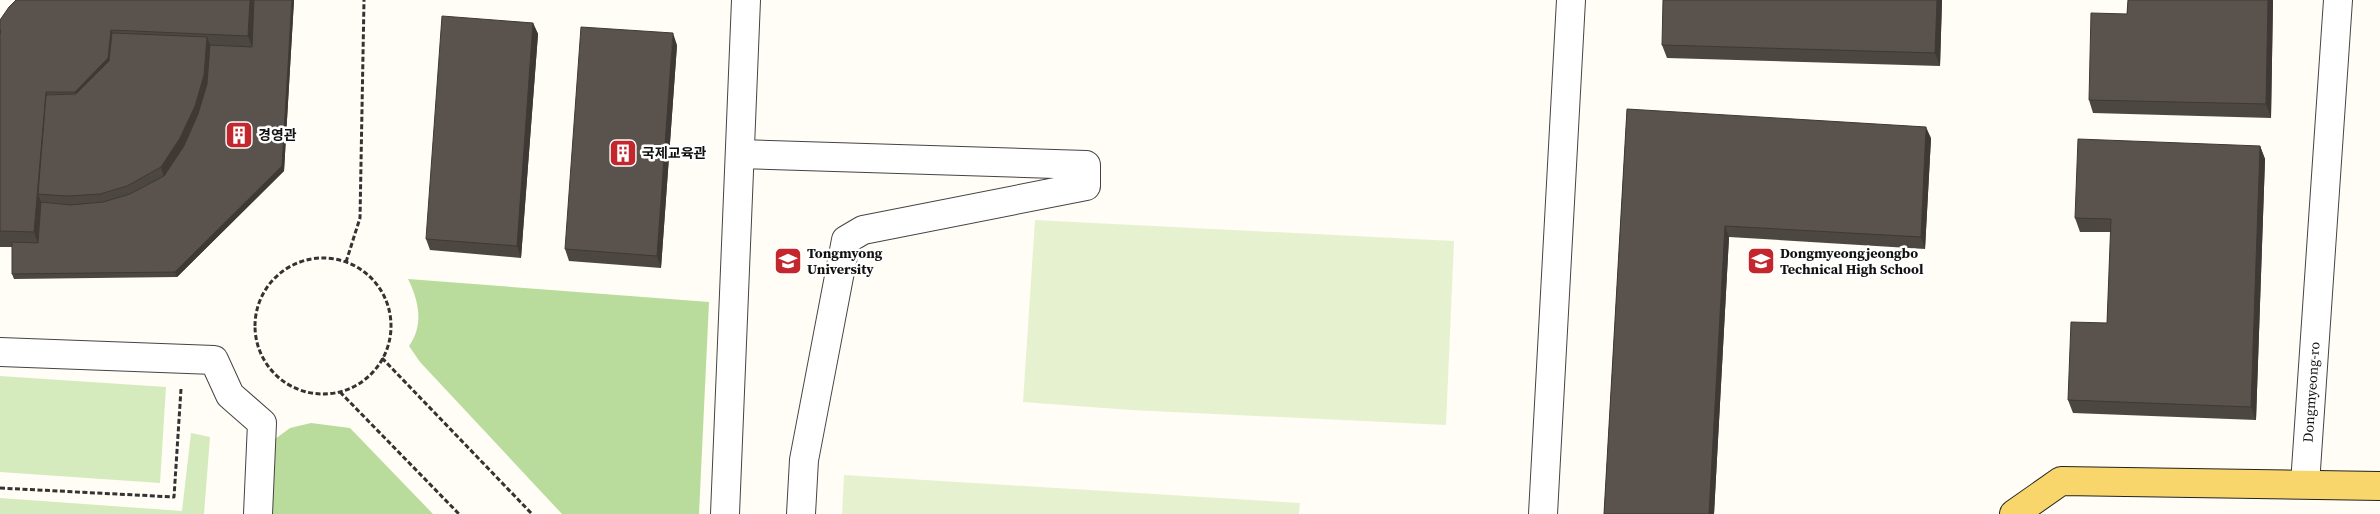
<svg xmlns="http://www.w3.org/2000/svg" width="2380" height="514" font-family="'Source Serif 4','Noto Sans KR',serif">
	<rect width="100%" height="100%" fill="#fffdf5"/>
	<path fill="#d5ebbd" d="M0,376L166,387L160,483L0,472Z
		M191,433L210,437L204,514H0V498L182,511Z"/>
	<path fill="#b9dc9c" d="M408,279L709,302L699,514H562L420,362L409,346C424,325 419,301 408,279Z
		M311,423L350,428L433,514H270L275,439L290,428Z"/>
	<path fill="#e6f2cf" d="M1035,220L1454,241L1446,425L1131,410L1023,402Z
		M844,475L1300,503L1299,514H842Z"/>
	<g fill="none" stroke-linecap="round" stroke-linejoin="round">
		<g stroke="#444" stroke-width="30">
			<path id="minor" d="M740,154L1086,165V186L863,230L846,240L804,460L801,514
				M0,352L214,360L230,395L262,423L258,514
				M2305,484L2338,0
				M725,514L746,0
				M1543,514L1571,0"/>
		</g>
		<g stroke="#222" stroke-width="30">
			<path id="major" d="M2014,514L2061,481L2380,486"/>
		</g>
		<path stroke="#333" stroke-width="3" stroke-dasharray="5 2.5" stroke-linecap="butt" d="M255 326a68 68 0 1 1 136 0a68 68 0 1 1-136 0Z
			M346,262L360,218L364,0
			M382,358L532,514
			M340,392L459,514
			M0,488L174,497L181,389"/>
		<use href="#minor" stroke="#fff" stroke-width="28"/>
		<use href="#major" stroke="#f9d66b" stroke-width="28"/>
	</g>
	<path fill="#4d4742" d="M294,0L284,171L177,277L14,279L12,274V247H0V20Z
		M1942,0L1940,66L1667,58L1662,45Z
		M2128,0H2273L2271,118L2093,113L2089,100L2127,14Z
		M533,23L538,34L521,258L430,250L426,239Z
		M677,45L661,268L569,261L565,249Z
		M1627,109L1931,138L1925,249L1729,237L1714,514H1604Z
		M2260,146L2265,159L2256,420L2073,413L2068,400L2107,323L2111,232H2080L2075,218Z"/>
	<path fill="#3f3936" d="M250,0H256L254,51L248,36Z
		M292,0H294L284,171L177,277L175,272Z
		M1937,0H1942L1940,66L1935,53Z
		M2268,0H2273L2271,118L2266,104Z
		M533,23L538,34L521,258L517,246Z
		M111,30L116,46L114,74L81,107L75,92Z
		M673,33L677,45L661,268L657,256Z
		M207,37L212,50L208,89L200,119L165,181L161,167Z
		M46,92L51,108L38,194L43,207L39,247L34,232Z
		M1926,127L1931,138L1925,249L1921,237Z
		M2260,146L2265,159L2256,420L2251,407Z
		M1725,226L1729,237L1714,514H1709Z"/>
	<path fill="#5a524d" stroke="#3f3936" d="M16,0H250L248,36L111,30L108,58L75,92H46L34,232L0,231V34L1,31L0,30V20L9,7Z
		M254,0H292L282,166L175,272L12,274V242L38,243L41,202L70,205L103,202L130,194L164,176L184,146L198,114L207,84L210,45L252,47Z
		M1663,0H1937L1935,53L1662,45Z
		M2128,0H2268L2266,104L2089,100L2091,13L2127,14Z
		M442,16L533,23L517,246L426,239Z
		M581,27L673,33L657,256L565,249Z
		M112,33L207,37L204,75L195,106L180,138L161,167L127,186L100,194L67,196L38,194L46,95L76,94L109,61Z
		M1627,109L1926,127L1921,237L1725,226L1709,514H1604Z
		M2078,139L2260,146L2251,407L2068,400L2071,322L2107,323L2111,219L2075,218Z"/>
	<defs>
		<g id="building-square" transform="scale(1.4375)"><rect x="-9" y="-9" width="18" height="18" rx="4" fill="#c4262e" stroke="#fff"/><path d="M-4-6H4V6H1V3H-1V6H-4ZM-2.5-4.3h1.7v1.8h-1.7ZM.8-4.3h1.7v1.8H.8ZM-2.5-1h1.7V.8h-1.7ZM.8-1h1.7V.8H.8Z" fill="#fff"/></g>
		<g id="university-square" transform="scale(1.4375)"><rect x="-9" y="-9" width="18" height="18" rx="4" fill="#c4262e" stroke="#fff"/><path d="M0-5L7-2L0 1L-7-2ZM-4 1L0 2.5L4 1V4Q0 6-4 4Z" fill="#fff"/></g>
		<g id="school-square" transform="scale(1.4375)"><rect x="-9" y="-9" width="18" height="18" rx="4" fill="#c4262e" stroke="#fff"/><path d="M0-5L7-2L0 1L-7-2ZM-4 1L0 2.5L4 1V4Q0 6-4 4Z" fill="#fff"/></g>
	</defs>
	<g fill-rule="evenodd">
		<use href="#building-square" x="239" y="135"/>
		<use href="#building-square" x="623" y="153"/>
		<use href="#university-square" x="788" y="261"/>
		<use href="#school-square" x="1761" y="261"/>
	</g>
	<g text-anchor="middle" stroke-width="5" stroke-linejoin="round" paint-order="stroke">
		<g font-size="14" font-weight="bold" fill="#111" stroke="#fff" text-anchor="start">
			<text x="258" y="140">경영관</text>
			<text x="642" y="158">국제교육관</text>
			<text x="807" y="258">Tongmyong<tspan x="807" dy="16">University</tspan></text>
			<text x="1780" y="258">Dongmyeongjeongbo<tspan x="1780" dy="16">Technical High School</tspan></text>
		</g>
		<g font-size="14" fill="#111" stroke="#fff">
			<text transform="translate(2311 392) rotate(-86)" y="5">Dongmyeong-ro</text>
		</g>
	</g>
</svg>
